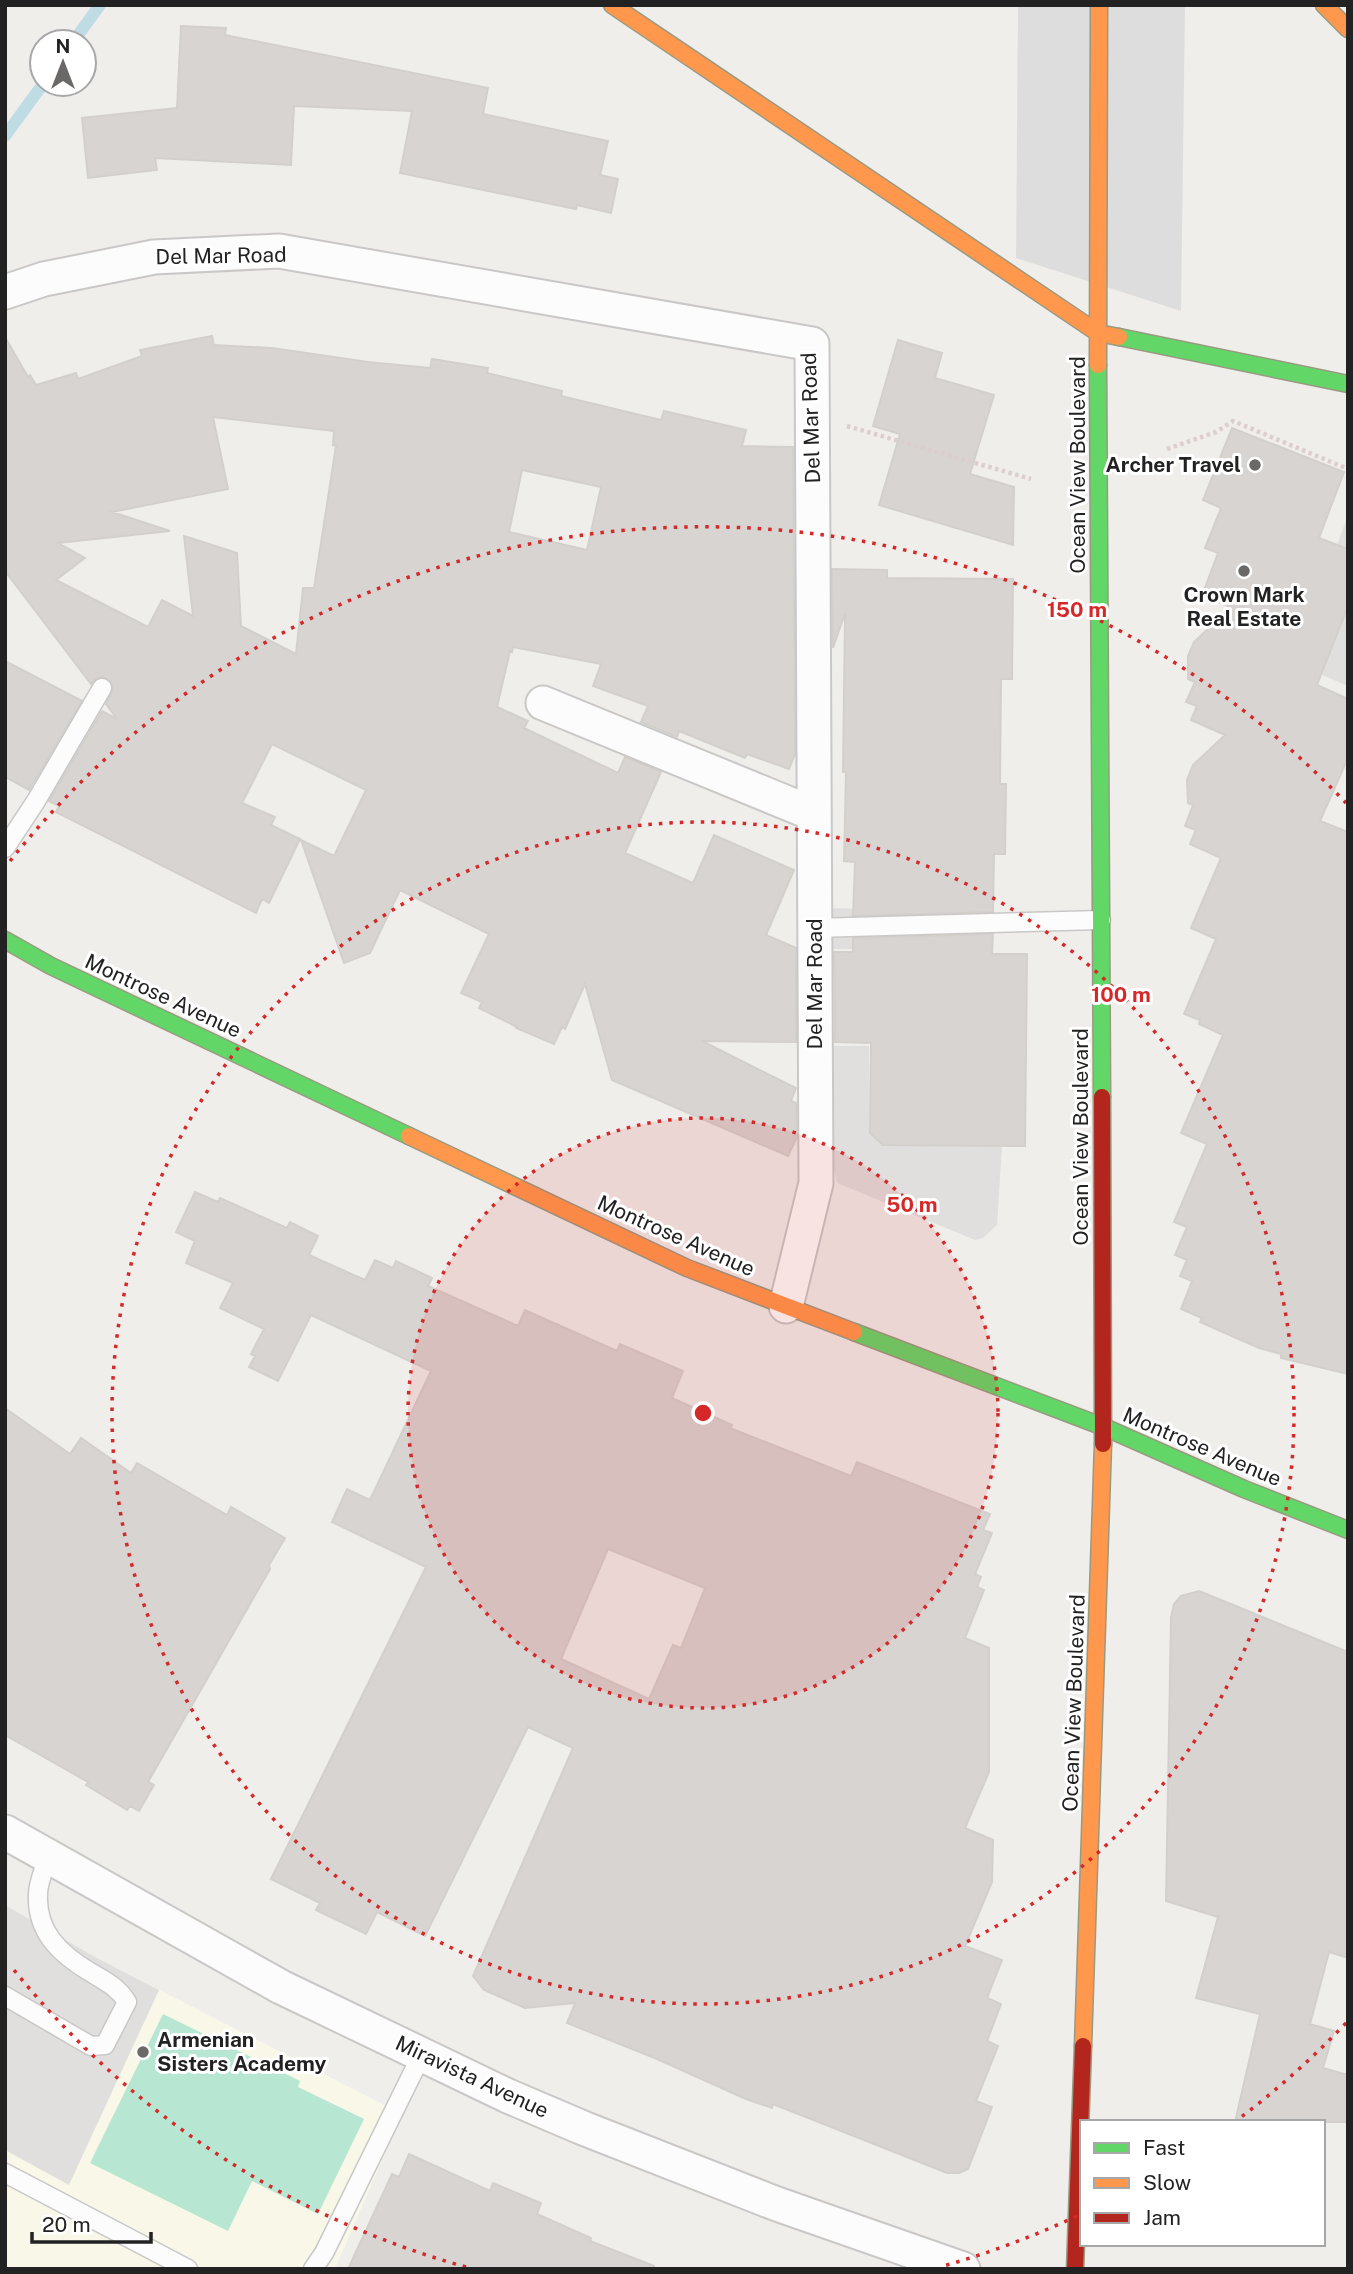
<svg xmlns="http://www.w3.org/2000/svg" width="1353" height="2274" font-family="'Public Sans',sans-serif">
	<rect width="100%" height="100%" fill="#f0eeeb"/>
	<path fill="#f8f7e8" d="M5,1905L97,1958L402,2114L335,2269H5Z"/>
	<path fill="#b7e6d2" d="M163,2014L300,2081L298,2087L364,2119L318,2214L252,2181L228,2231L90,2163Z"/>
	<path fill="#e0dfde" d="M1348,515V549L1337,545Z
		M1348,606V686L1320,674Z
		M824,908L988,911L990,949H826Z
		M824,1046H869L870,1133L882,1145L1002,1146L997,1225L983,1238L975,1240L837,1183L827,1136Z
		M5,1905L97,1958L159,1990L69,2185L5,2150Z"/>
	<path fill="#dedddd" d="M1018,5H1185L1181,311L1016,258Z"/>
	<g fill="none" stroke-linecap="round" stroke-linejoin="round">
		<path stroke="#bfdbe3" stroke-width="12" d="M73,42L100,5
			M5,136L43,84"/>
	</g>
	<path fill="#d7d4d2" stroke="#d3d0cc" stroke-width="2" fill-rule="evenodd" d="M181,26L226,28L225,35L488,88L483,114L608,141L600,175L618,179L611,213L577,205L576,209L400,173L412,111L294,106L291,165L155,158L157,170L88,178L82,118L177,108Z
		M212,336L214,345L272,348L368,362L430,368L432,359L488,368L487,373L562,391L561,396L661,420L664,411L746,430L742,446L793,447L795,754L789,769L747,754L745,758L679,731L677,737L641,722L648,706L593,686L601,664L513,647L512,652L510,651L497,707L528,721L524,728L618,773L625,757L661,772L625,853L693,883L714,835L794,870L766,935L796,948V1042L702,1041L796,1088L791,1101L796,1103L797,1137L788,1156L612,1080L585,984L565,1029L562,1027L554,1044L516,1028L517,1027L479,1008L482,1002L461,993L489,934L400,890L370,953L344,963L301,840L334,856L366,790L272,744L242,803L275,817L271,825L300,839L269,903L262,899L256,913L56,812L59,806L49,801L102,711L117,719L106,704L113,689L111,682L101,677L96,679L91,684L5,571V337L28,377L30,375L36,385L76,373L78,379L142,356L140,350ZM213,417L334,431L333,445L336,446L314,588H303L296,654L241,626L237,553L184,536L193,616L162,600L148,627L56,580L85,558L58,543L170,531L112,512L228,489ZM522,470L601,487L587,550L509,532Z
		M898,340L942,353L935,378L994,395L970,474L1014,487L1013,545L879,505L900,434L873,426Z
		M1232,428L1344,472L1319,538L1348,549V606L1317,685L1348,699V758L1320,821L1348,832V1374L1281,1358V1354L1259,1348L1200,1322L1202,1318L1181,1309L1192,1281L1180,1276L1187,1260L1175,1255L1187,1227L1174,1222L1207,1144L1181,1133L1223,1035L1199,1024L1200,1020L1184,1014L1216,939L1191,928L1221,858L1190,844L1196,830L1185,826L1193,805L1188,803L1187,780L1193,765L1225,735L1191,720L1197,706L1186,702L1195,682L1188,679V656L1194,642L1231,607L1202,596L1218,553L1205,548L1221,508L1203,500Z
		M832,569L887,570V578L1013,579L1012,679H1001L1000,784H1006L1005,854H994L993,912L853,916L855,862L844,861L846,772H843L845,613L833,648Z
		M5,661L82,701L29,790L5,777Z
		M993,934L992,954H1027L1025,1146L883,1145L870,1133L871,1043L835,1042L834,952H853V938Z
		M195,1192L218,1202L220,1198L287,1228L290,1222L318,1236L309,1255L365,1280L375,1260L393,1268L396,1261L432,1278L428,1286L518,1326L525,1310L617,1351L620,1344L683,1371L672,1398L732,1425L730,1428L851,1476L857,1462L990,1514L983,1530L992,1533L975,1574L981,1577L977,1587L984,1590L965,1638L989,1648V1772L965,1828L993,1840L992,1882L965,1946L1002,1960L987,1998L1001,2004L987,2041L998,2046L976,2101L992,2107L968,2169L959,2173H947L773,2104L772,2108L746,2099L657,2059L567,2023L575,2003L525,2008L484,1990L473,1976L573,1748L528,1727L425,1936L377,1912L366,1934L316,1910L320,1903L271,1879L426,1567L332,1522L347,1489L370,1500L431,1371L311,1315L278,1381L249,1367L255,1356L251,1354L264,1329L220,1308L233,1283L186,1263L195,1241L176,1232ZM608,1549L705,1588L681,1648L673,1645L649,1699L561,1659Z
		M5,1408L70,1454L81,1438L131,1473L137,1463L227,1515L231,1507L285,1538L269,1565L270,1569L148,1782L154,1785L139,1811L130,1806L127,1810L86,1785L88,1782L5,1735Z
		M1199,1591L1348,1652V1958L1329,1952L1310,2024L1334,2031L1323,2068L1348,2075V2122H1235L1260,2014L1196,1998L1218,1917L1166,1901L1171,1617L1174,1604L1181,1596Z
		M409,2154L490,2191L493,2183L541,2203L537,2214L591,2238L590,2241L654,2266V2269H348L392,2174L399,2177Z"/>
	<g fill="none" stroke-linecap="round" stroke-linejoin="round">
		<g stroke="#c9c8c7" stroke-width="21">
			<path id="lane" d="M5,848L36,801L102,688
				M814,928L1101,920
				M5,1996L91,2046L105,2045L127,2002C118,1987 105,1981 90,1972C60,1954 36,1932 38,1894C38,1882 45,1868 48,1856
				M5,2173L188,2269
				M313,2269L324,2253L422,2054"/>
		</g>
		<g stroke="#c9c8c7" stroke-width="37">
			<path id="street" d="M5,292L44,279L154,257L279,251L812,344L816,1183L786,1306
				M543,703L814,814
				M5,1832L281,1987L508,2096L583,2128L777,2204L963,2269"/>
		</g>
		<g stroke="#999a82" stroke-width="19">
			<path id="fast" d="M1119,337L1348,384
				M1098,365L1102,1097
				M5,940L51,966L409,1136
				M854,1332L1104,1427L1244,1489L1348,1530"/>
		</g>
		<g stroke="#999a82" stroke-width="19">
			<path id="slow" d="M612,5L1098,333L1119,337
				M1324,5L1348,29
				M1098,365L1099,5
				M409,1136L687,1268L854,1332
				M1083,2046L1103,1444"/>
		</g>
		<g stroke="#999a82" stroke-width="19">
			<path id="jam" d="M1102,1097L1103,1444
				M1075,2269L1083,2046"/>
		</g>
		<path stroke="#dccecd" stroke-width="4.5" stroke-dasharray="3.5 3.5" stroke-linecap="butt" d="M847,426L1031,479
			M1167,449L1216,432L1233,421L1348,469"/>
		<use href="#lane" stroke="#fdfcfc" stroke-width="18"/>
		<use href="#street" stroke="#fdfcfc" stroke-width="33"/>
		<use href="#fast" stroke="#63d668" stroke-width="16"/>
		<use href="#slow" stroke="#ff974d" stroke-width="16"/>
		<use href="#jam" stroke="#b3261e" stroke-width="16"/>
	</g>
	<circle cx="703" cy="1413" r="295" fill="#d62828" fill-opacity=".12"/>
	<g fill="none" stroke="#d62828" stroke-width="3.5" stroke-dasharray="3.5 7">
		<circle cx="703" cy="1413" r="295"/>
		<circle cx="703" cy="1413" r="591"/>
		<path d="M1346 2023A886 886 0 0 1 1236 2121M1077 2216A886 886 0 0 1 940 2267M466 2267A886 886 0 0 1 10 1965M10 861A886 886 0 0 1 1346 803"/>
	</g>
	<g fill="#6a6968" stroke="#fff" stroke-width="2.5">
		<circle cx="1255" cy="465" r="7"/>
		<circle cx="1244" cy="571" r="7"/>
		<circle cx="143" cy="2052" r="7"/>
	</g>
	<g text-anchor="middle" stroke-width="6" stroke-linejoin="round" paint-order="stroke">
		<g font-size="21" fill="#222" stroke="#fff">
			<text transform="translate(221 256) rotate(-1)" y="7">Del Mar Road</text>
			<text transform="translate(811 418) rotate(-92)" y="7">Del Mar Road</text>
			<text transform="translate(1078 465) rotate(-90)" y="7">Ocean View Boulevard</text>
			<text transform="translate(815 984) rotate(-90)" y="7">Del Mar Road</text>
			<text transform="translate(163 996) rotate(25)" y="7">Montrose Avenue</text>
			<text transform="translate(1081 1137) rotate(-90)" y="7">Ocean View Boulevard</text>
			<text transform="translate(676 1236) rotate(24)" y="7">Montrose Avenue</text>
			<text transform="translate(1202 1447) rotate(23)" y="7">Montrose Avenue</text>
			<text transform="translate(1074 1703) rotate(-88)" y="7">Ocean View Boulevard</text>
			<text transform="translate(472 2077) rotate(25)" y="7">Miravista Avenue</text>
		</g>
		<g font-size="21" font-weight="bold" fill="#222" stroke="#fff" text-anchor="end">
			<text x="1241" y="472">Archer Travel</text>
			<text x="1244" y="602" text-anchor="middle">Crown Mark<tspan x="1244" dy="24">Real Estate</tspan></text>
			<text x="157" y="2047" text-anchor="start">Armenian<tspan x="157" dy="24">Sisters Academy</tspan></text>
		</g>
	</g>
	<circle cx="703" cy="1413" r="10" fill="#d62828" stroke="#fff" stroke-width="3.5"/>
	<g font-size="21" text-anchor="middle" font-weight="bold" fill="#d62828" stroke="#fff" stroke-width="6" stroke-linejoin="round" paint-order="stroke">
		<text x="1077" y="617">150 m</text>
		<text x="1121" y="1002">100 m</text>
		<text x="912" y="1212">50 m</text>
	</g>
	<rect width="1353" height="2274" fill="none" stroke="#222222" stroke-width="14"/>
	<rect x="1080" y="2120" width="245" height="126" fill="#ffffff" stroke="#a7a7a7" stroke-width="2"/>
	<rect x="1094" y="2143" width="35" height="10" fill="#63d668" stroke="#a7a7a7" stroke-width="2"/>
	<text x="1143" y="2155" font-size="21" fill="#222222">Fast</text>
	<rect x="1094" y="2178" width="35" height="10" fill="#ff974d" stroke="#a7a7a7" stroke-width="2"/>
	<text x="1143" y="2190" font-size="21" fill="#222222">Slow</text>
	<rect x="1094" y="2213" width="35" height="10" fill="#b3261e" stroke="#a7a7a7" stroke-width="2"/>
	<text x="1143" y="2225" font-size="21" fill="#222222">Jam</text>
	<g transform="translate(63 63)"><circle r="33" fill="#ffffff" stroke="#a7a7a7" stroke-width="2"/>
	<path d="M0-5L12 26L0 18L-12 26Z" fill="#6a6968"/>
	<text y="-10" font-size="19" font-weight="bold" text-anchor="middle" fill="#222222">N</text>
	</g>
	<path d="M32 2232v10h119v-10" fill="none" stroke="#222222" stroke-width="3.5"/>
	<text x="42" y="2232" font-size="21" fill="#222222" stroke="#ffffff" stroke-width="5" paint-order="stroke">20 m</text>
</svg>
